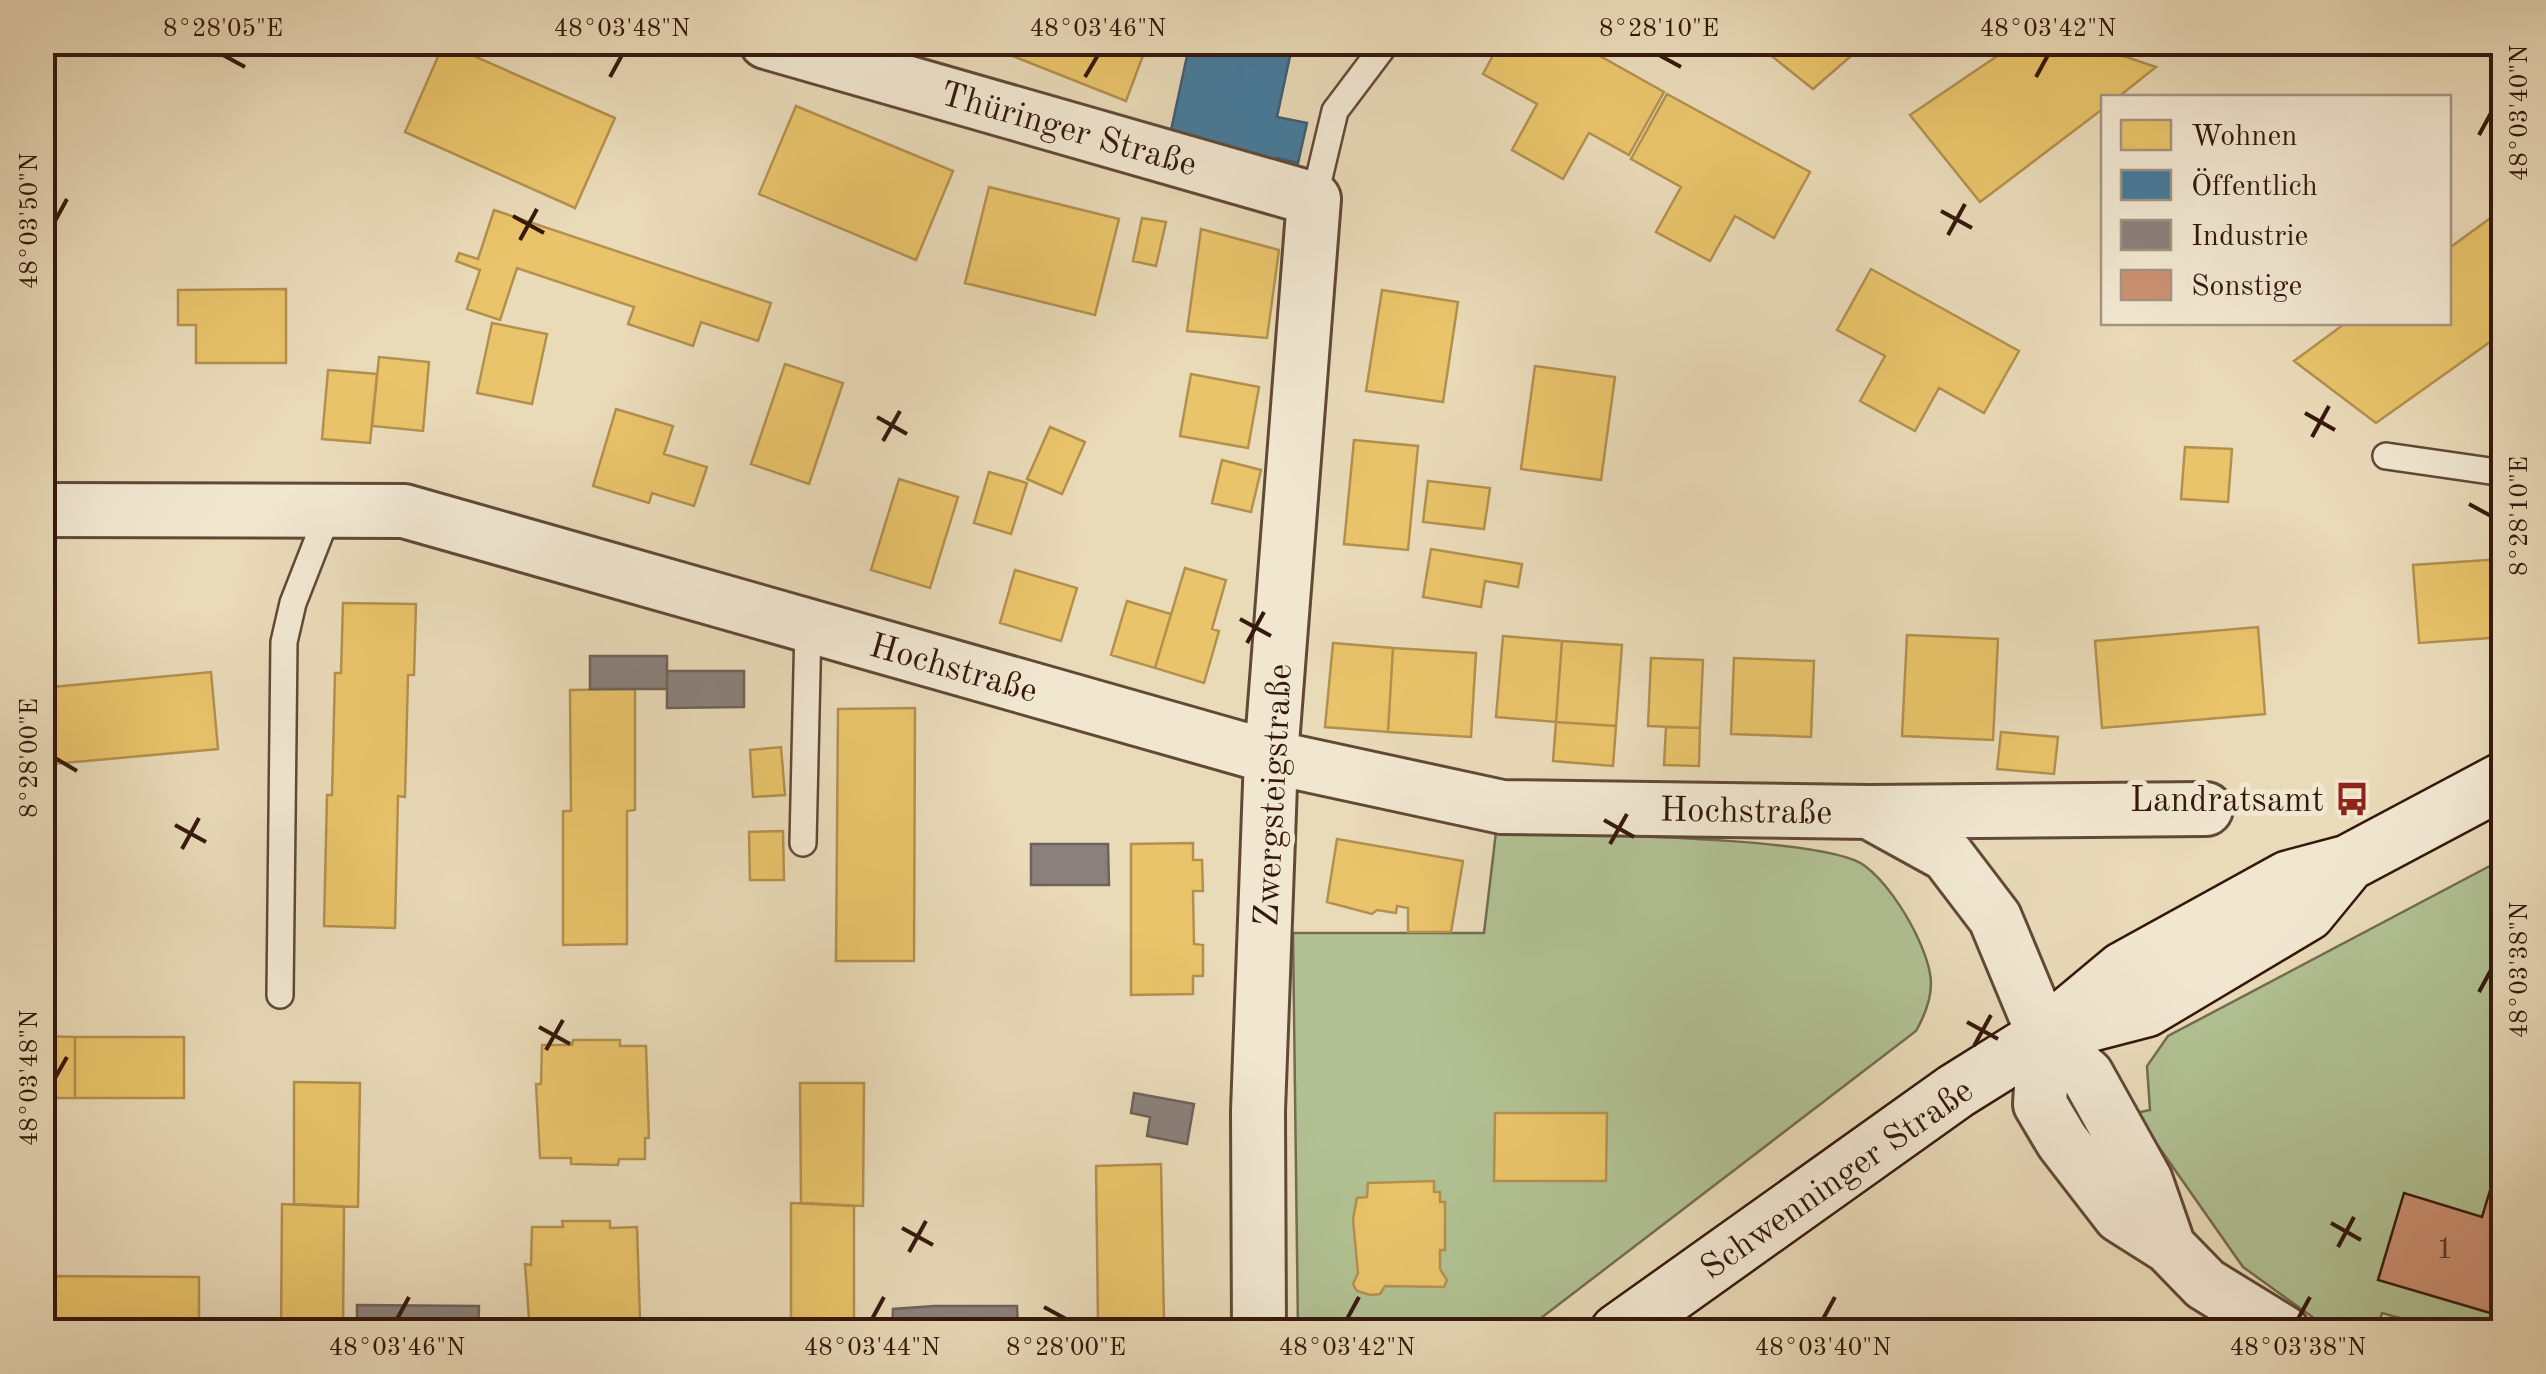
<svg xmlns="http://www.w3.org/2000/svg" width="2546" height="1374" font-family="'Old Standard TT',serif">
	<rect width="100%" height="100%" fill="#e9dab8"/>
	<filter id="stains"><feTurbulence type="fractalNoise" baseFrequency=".002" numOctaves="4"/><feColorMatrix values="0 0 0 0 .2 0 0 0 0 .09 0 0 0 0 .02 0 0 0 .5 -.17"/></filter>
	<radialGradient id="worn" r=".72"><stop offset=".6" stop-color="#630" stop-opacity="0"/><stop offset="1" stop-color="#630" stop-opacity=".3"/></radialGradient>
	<path fill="#b1c193" stroke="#736c50" stroke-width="2.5" d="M1496,832C1561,835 1826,835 1865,866C1885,881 1904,910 1915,932C1934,971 1938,992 1916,1031L1524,1331H1298L1293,933H1484Z
		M2503,859V1331H2446L2382,1313L2376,1331L2329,1329L2243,1267L2135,1113L2150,1110L2147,1066L2168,1036Z"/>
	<path fill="#e9c46a" stroke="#b3904e" stroke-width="2.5" d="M977,42H1148L1126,101Z
		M1500,42H1575L1664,92L1629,155L1589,133L1563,179L1512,150L1537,104L1483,74Z
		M1754,42H1867L1813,89Z
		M2018,42H2082L2156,67L2117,98H2104V108L1980,202L1910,115Z
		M444,43L615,118L575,208L405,132Z
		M1667,94L1810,172L1774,238L1735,216L1710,261L1656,232L1681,187L1631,159Z
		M796,106L953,171L916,260L759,194Z
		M989,187L1119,219L1095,315L965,283Z
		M494,210L771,303L758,341L701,322L693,346L628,324L634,307L517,268L500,320L467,309L480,270L456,261L459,253L478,259Z
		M2496,214L2504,219V332L2376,423L2294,361L2347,322H2448V249Z
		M1142,218L1166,222L1156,266L1133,261Z
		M1201,229L1279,250L1267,338L1187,331Z
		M1871,269L2019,351L1984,413L1939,388L1915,431L1860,401L1885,356L1837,330Z
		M286,289V363H196V325H178V290Z
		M1382,290L1458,302L1443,402L1366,391Z
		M492,323L547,334L532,404L477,393Z
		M379,357L429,362L423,431L372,426Z
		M785,364L843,383L809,484L751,464Z
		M1535,366L1615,377L1601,480L1521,469Z
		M328,370L377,374L370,443L322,439Z
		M1191,374L1259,387L1248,448L1180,436Z
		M616,409L673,426L664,454L707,467L694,506L652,493L649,503L593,486Z
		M1050,427L1085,442L1062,494L1027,479Z
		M1354,440L1418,446L1408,550L1344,544Z
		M2185,447L2232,449L2228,502L2181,499Z
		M1222,460L1261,470L1251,512L1212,503Z
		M989,472L1027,483L1011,534L974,523Z
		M899,479L958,497L930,588L871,570Z
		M1428,481L1490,488L1484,529L1423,522Z
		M1431,549L1522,564L1518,587L1485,581L1481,607L1423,597Z
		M2501,559L2504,637L2419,643L2413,565Z
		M1185,568L1226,580L1212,629L1219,631L1204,683L1155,668Z
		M1015,570L1077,588L1061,641L1000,623Z
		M1127,601L1171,614L1155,668L1111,655Z
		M343,603L416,604L414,675H408L405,797L398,796L395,928L324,926L327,795H332L335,673H341Z
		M2258,627L2265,714L2102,728L2095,641Z
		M1907,635L1998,639L1993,740L1902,736Z
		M1503,636L1562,641L1556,722L1496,717Z
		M1562,641L1622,645L1616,726L1556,722Z
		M1333,643L1393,648L1388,732L1325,727Z
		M1393,648L1476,653L1471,737L1388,732Z
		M1651,658L1703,660L1700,728L1648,726Z
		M1734,658L1814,661L1811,737L1731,734Z
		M211,672L218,749L42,765V688Z
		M635,689V810L627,811V944L563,945V811H571L570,690Z
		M915,708L914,961H836L838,709Z
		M1556,722L1616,726L1613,766L1553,761Z
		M1666,727L1700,728L1699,766L1664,765Z
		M2001,732L2058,737L2054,774L1997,769Z
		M781,747L785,795L753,797L750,750Z
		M783,831L784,880H750L749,832Z
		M1337,839L1463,861L1451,932H1408V908L1397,906L1396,913L1377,910L1372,914L1327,902Z
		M1193,843V860H1202L1203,891H1193L1194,944L1203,945V976H1193V994L1131,995V844Z
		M42,1036L75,1037V1098H42Z
		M75,1037H184V1098H75Z
		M573,1040H620V1046H646L649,1138H645V1159H619L618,1165L571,1164V1158H540L536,1084H541L542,1045H572Z
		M294,1082L360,1083L358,1207L294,1204Z
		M800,1083H864L863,1206L801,1203Z
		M1495,1113H1607L1606,1181H1494Z
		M1161,1164L1164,1321L1098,1322L1096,1166Z
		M1434,1181V1192H1440V1202H1445V1250H1440V1269L1447,1280L1444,1287L1385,1286L1380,1294L1370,1295L1357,1291L1353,1284L1358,1273L1353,1219L1357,1198L1367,1197L1368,1183Z
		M791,1203L854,1206V1332H791Z
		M282,1204L344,1207L343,1332H281Z
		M562,1221H610V1228L637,1227L640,1319H635V1332H530L525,1264L531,1265L532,1227H563Z
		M42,1276L199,1277V1332H42Z"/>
	<path fill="#457b9d" stroke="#405d72" stroke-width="2.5" d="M1190,42H1293L1277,117L1307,123L1298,163L1277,158L1273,179L1170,135Z"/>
	<path fill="#8a817c" stroke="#70625a" stroke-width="2.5" d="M590,656H667V689H590Z
		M667,671H744V707L667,708Z
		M1031,844H1108L1109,885H1031Z
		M1134,1093L1194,1104L1187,1144L1147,1136L1150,1117L1131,1113Z
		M357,1305L479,1306L478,1332H357Z
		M934,1306H1017L1018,1332H892L893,1309Z"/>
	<path fill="#cd9073" stroke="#35180c" stroke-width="2.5" d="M2498,1164L2504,1165V1317L2378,1280L2404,1193L2482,1217Z"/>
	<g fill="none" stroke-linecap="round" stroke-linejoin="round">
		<g stroke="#624837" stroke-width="30">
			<path id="service" d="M1314,199L1335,111L1387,42
				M2386,456L2504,473
				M803,843L808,626
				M280,995L284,642L293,603L329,511"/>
		</g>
		<g stroke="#624837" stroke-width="58">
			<path id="minor" d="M766,42L1314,199L1271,757L1258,1111L1259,1332
				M42,510L404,511L1271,757L1502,807L1869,812L1947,855L1995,918L2044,1036L2040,1104L2062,1141L2120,1216L2169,1247L2205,1284L2283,1332
				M1870,812L2206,809
				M2044,1036L2087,1075L2146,1181L2169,1247"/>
		</g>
		<g stroke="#35180c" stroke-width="60">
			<path id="secondary" d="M2061,1031L2146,1009L2307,913L2348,863
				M1618,1332L1956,1091L2044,1036L2123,970L2288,879L2348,863L2504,780"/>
		</g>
		<use href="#service" stroke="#f1e7d1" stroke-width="25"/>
		<use href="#minor" stroke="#f1e7d1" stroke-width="52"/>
		<use href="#secondary" stroke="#f1e7d1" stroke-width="55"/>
	</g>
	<path fill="none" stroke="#35180c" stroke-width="4" d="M223,55L245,67M1659,55L1681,67M610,77L622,55M1085,77L1098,55M2036,77L2048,55M2479,135L2491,113M1941,211L1972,228M513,216L544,233M55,221L67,199M1948,235L1965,204M520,240L537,209M2305,413L2335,430M877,417L907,434M2312,437L2329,406M883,441L900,411M2469,504L2491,516M1240,619L1271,636M1247,643L1264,612M55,758L77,771M1604,820L1634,837M175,825L206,842M1610,844L1627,814M182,849L199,818M2479,992L2491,970M1967,1022L1998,1039M539,1027L570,1044M1974,1046L1991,1015M546,1050L563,1020M55,1078L67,1057M2331,1223L2361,1240M902,1228L933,1245M2338,1247L2354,1217M909,1252L926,1221M1044,1307L1066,1319M397,1319L409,1297M872,1319L884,1297M1347,1319L1359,1297M1823,1319L1835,1297M2298,1319L2310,1297"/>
	<defs>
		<g id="bus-bare" transform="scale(2.7)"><path d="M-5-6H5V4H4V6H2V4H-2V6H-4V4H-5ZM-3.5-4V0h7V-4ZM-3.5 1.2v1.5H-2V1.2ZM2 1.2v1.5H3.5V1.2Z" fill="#8f2418" stroke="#f1e7d1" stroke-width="2.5" paint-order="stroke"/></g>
	</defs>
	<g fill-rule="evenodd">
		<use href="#bus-bare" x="2352" y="799"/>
	</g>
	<g text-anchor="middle" stroke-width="10" stroke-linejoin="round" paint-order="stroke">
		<g font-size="30" fill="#5b3626">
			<text x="2445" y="1258">1</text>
		</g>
		<g font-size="35" fill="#35180c" stroke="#f1e7d1">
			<text transform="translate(1069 128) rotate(16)" y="12">Thüringer Straße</text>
			<text transform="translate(954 667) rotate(16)" y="12">Hochstraße</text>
			<text transform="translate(1272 795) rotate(-87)" y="12">Zwergsteigstraße</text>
			<text transform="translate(1746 810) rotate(1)" y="12">Hochstraße</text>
			<text transform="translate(1836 1178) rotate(-35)" y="12">Schwenninger Straße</text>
		</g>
		<g font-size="35" fill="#35180c" stroke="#f1e7d1" text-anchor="end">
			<text x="2324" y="811">Landratsamt</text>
		</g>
	</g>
	<rect width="2546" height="1374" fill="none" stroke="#e9dab8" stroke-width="110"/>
	<rect x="2101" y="95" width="350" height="230" fill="#f1e7d1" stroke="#a69482" stroke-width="2.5"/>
	<rect x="2121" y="120" width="50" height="30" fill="#e9c46a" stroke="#a69482" stroke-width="2.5"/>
	<text x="2191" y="145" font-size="30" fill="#35180c">Wohnen</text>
	<rect x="2121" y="170" width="50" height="30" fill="#457b9d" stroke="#a69482" stroke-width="2.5"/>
	<text x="2191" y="195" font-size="30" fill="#35180c">Öffentlich</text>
	<rect x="2121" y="220" width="50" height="30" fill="#8a817c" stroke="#a69482" stroke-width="2.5"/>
	<text x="2191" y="245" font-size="30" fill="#35180c">Industrie</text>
	<rect x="2121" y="270" width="50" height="30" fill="#cd9073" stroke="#a69482" stroke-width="2.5"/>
	<text x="2191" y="295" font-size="30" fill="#35180c">Sonstige</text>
	<rect x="55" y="55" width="2436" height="1264" fill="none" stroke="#35180c" stroke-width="4"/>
	<g font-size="25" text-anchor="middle" fill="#35180c">
		<text x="223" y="36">8°28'05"E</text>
		<text x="622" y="36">48°03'48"N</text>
		<text x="1098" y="36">48°03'46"N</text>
		<text x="1659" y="36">8°28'10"E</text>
		<text x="2048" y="36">48°03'42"N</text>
		<text transform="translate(2518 113) rotate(-90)" y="9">48°03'40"N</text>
		<text transform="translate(28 221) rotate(-90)" y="9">48°03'50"N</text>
		<text transform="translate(2518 516) rotate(-90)" y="9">8°28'10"E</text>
		<text transform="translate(28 758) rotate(-90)" y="9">8°28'00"E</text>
		<text transform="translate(2518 970) rotate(-90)" y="9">48°03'38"N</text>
		<text transform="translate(28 1078) rotate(-90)" y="9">48°03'48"N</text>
		<text x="397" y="1355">48°03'46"N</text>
		<text x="872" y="1355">48°03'44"N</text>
		<text x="1066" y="1355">8°28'00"E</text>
		<text x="1347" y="1355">48°03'42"N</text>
		<text x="1823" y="1355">48°03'40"N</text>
		<text x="2298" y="1355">48°03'38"N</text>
	</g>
	<rect width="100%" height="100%" filter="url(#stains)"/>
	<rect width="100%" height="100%" fill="url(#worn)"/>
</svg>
